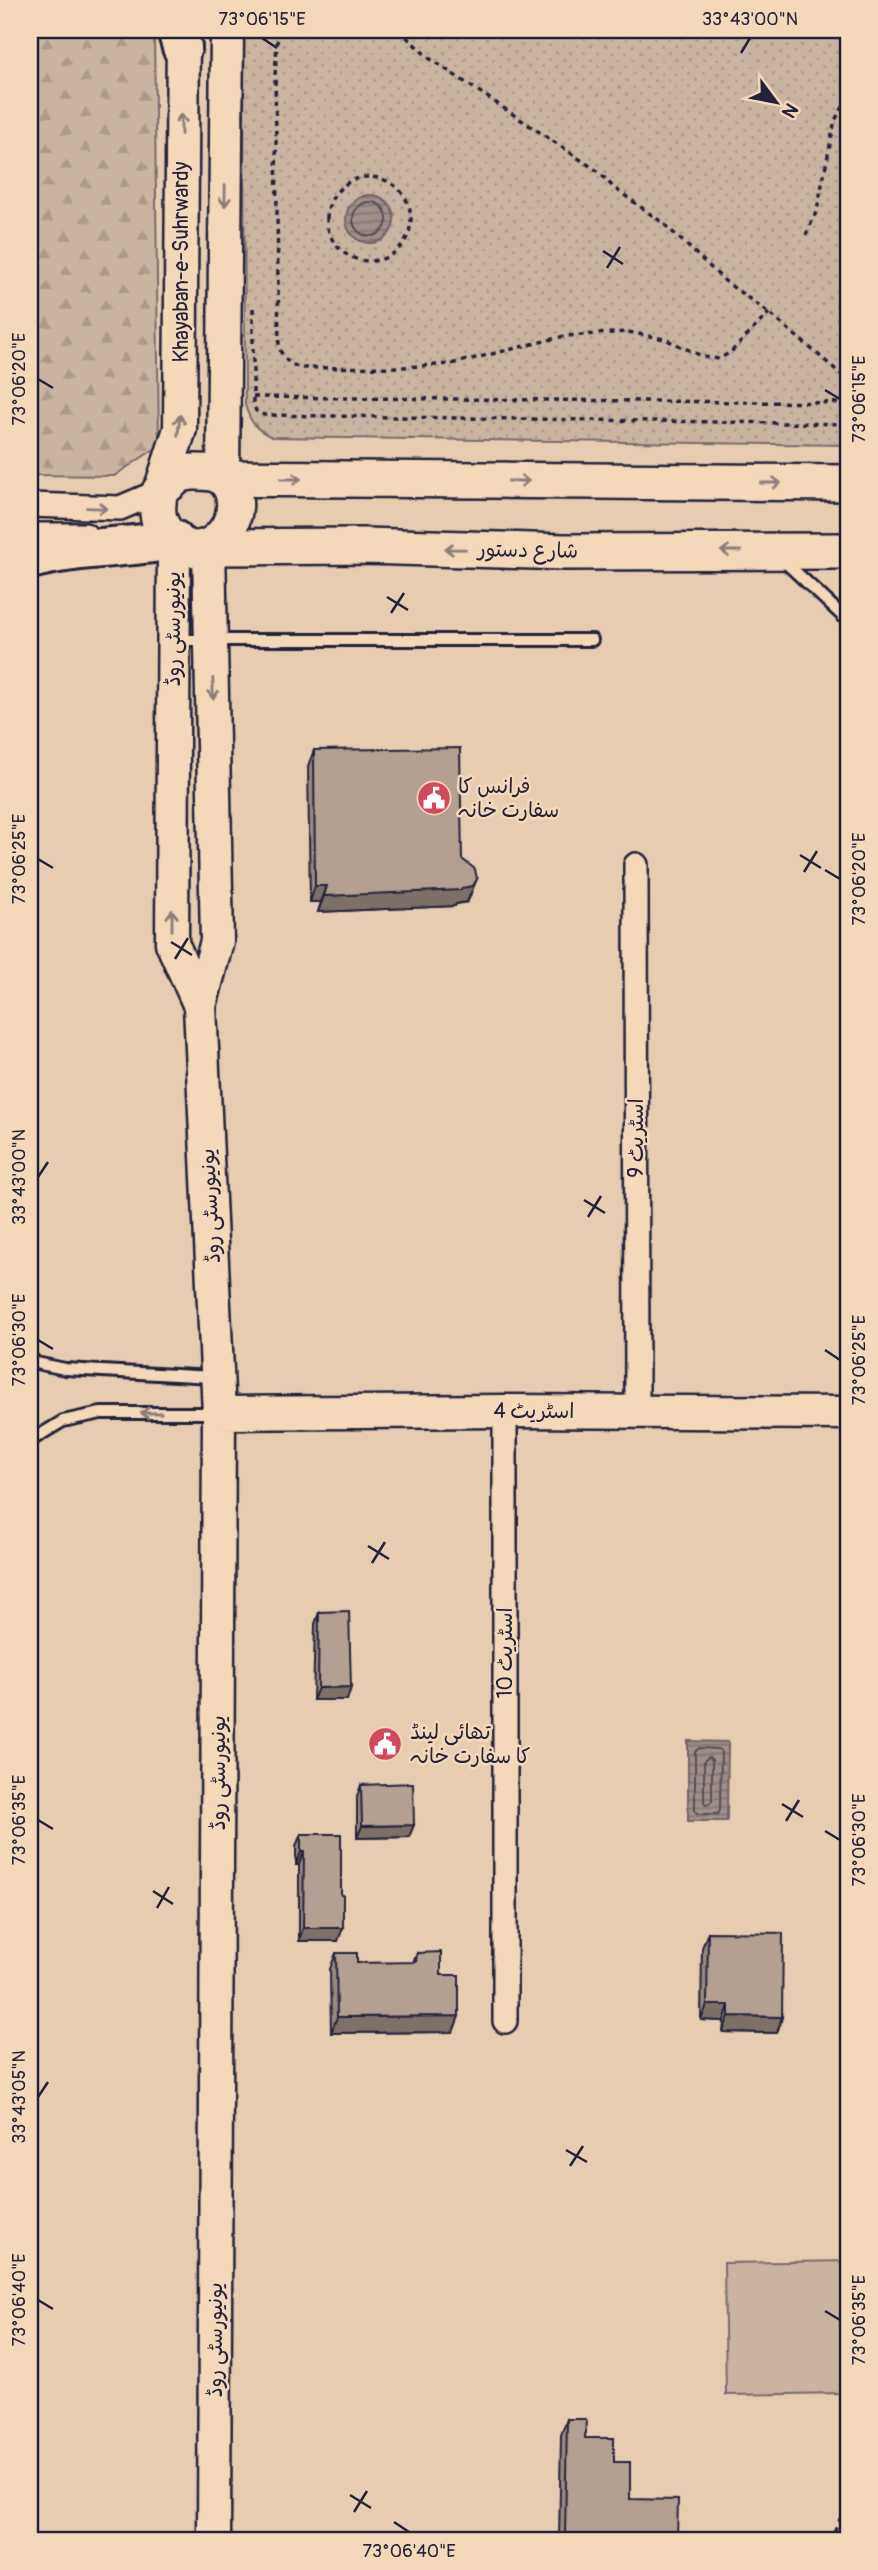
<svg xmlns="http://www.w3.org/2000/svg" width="878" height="2570" font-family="Pangolin,'Playpen Sans Arabic',sans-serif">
	<defs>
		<pattern id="forest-firs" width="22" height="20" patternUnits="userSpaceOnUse" patternTransform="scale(1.75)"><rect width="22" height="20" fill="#c9b4a1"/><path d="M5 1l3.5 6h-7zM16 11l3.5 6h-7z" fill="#ac9a8c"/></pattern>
		<pattern id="park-dots" width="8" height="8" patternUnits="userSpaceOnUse" patternTransform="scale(1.75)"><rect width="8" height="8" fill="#c9b4a1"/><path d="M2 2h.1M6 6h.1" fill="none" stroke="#ac9a8c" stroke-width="1.8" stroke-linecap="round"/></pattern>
		<pattern id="water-rules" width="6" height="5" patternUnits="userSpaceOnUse" patternTransform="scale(1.75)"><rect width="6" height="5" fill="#a08f88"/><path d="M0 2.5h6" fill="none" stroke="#827470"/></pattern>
	</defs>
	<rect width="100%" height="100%" fill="#e6cdb2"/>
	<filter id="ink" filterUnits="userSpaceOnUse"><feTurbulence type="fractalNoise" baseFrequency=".0143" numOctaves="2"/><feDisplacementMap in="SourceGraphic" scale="14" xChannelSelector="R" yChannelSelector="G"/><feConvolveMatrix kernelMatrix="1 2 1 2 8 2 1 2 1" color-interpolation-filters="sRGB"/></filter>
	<g filter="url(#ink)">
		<path fill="url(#forest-firs)" stroke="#766b6e" stroke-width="2" d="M30,30H154L159,446L114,476L30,475Z"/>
		<path fill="url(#park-dots)" stroke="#766b6e" stroke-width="2" d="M244,30H848V445L272,437C256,430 250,422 245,405Z"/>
		<path fill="#c9b4a1" stroke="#766b6e" stroke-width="2" d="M848,2261V2393L726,2395L724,2263Z"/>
		<path fill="url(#water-rules)" stroke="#6e6369" stroke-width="2" d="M346 219a24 24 0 1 1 48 0a24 24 0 1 1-48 0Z
			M688,1741L728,1742L727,1821H688Z"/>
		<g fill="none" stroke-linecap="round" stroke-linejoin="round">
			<path stroke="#544e5a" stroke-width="2" d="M353 219a17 17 0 1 1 34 0a17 17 0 1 1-34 0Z
				M699,1748L718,1749L721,1751L720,1810L718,1814H698L695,1811V1752Z
				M709,1757L712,1760V1801L707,1805L704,1802V1761Z"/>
			<g stroke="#22223b" stroke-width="16">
				<path id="lane" d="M784,561L848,621
					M176,640H592
					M30,1357L36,1363L65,1369L213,1377
					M30,1441L63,1421L101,1413H216"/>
			</g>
			<g stroke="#22223b" stroke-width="28">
				<path id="street" d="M30,505L120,508L160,491
					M30,535H85
					M636,865L637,1412
					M505,2021V1411"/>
			</g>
			<g stroke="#22223b" stroke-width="37">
				<path id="secondary" d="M223,478L227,30
					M160,491L180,429L183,30
					M174,540L172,943L200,1006
					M209,547L217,941L200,1006L219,1413L214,2540
					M219,1413L505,1411L848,1413"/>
			</g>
			<g stroke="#22223b" stroke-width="40">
				<path id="primary" d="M192,472C202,472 214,471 223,478C257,507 210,578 169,536C156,523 156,507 160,491L180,474Z
					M223,478L848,483
					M209,547L363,546L565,552L848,551"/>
			</g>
			<g stroke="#22223b" stroke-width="44">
				<path id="highway" d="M177,30L182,47
					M30,559C76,547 126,548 174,540"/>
			</g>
			<path stroke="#22223b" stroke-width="3.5" stroke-dasharray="5 5" stroke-linecap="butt" d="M278,30L275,75L279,347C283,360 290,365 303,368L405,367L451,364L565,336L628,332L665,339L704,357L719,359L731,352L769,313
				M399,30L429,58L599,172L613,187L663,223L726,282L769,313L848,380
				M327 219a42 42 0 1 1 84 0a42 42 0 1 1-84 0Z
				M806,235L817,210L835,120L848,99
				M253,308V402L256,411L264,415L848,424
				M253,397L848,403
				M830,2540L848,2503"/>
			<use href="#lane" stroke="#f3d8ba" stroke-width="10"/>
			<use href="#street" stroke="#f3d8ba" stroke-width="23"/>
			<use href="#secondary" stroke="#f3d8ba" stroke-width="32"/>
			<use href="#primary" stroke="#f3d8ba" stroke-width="35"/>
			<use href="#highway" stroke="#f3d8ba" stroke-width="38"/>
		</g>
		<path fill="#9a8a7e" stroke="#22223b" stroke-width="2" d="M314,750L462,859L471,895L467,902L456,904L455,906L318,912L321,902H310L308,766Z
			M319,1612L351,1687L347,1700H313L315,1624Z
			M361,1785L409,1837L357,1838V1797Z
			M301,1834L341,1895L338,1941H299V1865H296V1846Z
			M708,1932L782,2017L777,2033L723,2032L724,2021L701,2020L702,1948Z
			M336,1953L357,1963H413L417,1953L441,1975L459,2016L453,2032L331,2033L330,1969Z
			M567,2419L585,2438L614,2462L630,2499L677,2540H554L555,2538H559L561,2435Z"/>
		<path fill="#7d7067" stroke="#22223b" stroke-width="2" d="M477,879L467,902L456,904L455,906L318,912L324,896L462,888Z
			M315,886H327L321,902H310Z
			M351,1687L347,1700H313L318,1688Z
			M414,1825L409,1837L357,1838L362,1826Z
			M301,1852H304L299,1865H296Z
			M303,1928H343L338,1941H299Z
			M707,2005H729L724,2021L701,2020Z
			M459,2016L453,2032L331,2033L337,2017Z
			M729,2016L782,2017L777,2033L723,2032Z"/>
		<path fill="#b3a093" stroke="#22223b" stroke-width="2" d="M460,748L462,859L475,869L477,879L473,886L462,888L461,890L324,896L327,886H315L314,750Z
			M349,1611L351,1687L318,1688L319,1612Z
			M413,1783L414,1825L362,1826L361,1785Z
			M301,1834H341V1895H343V1928H303L304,1852H301Z
			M708,1932L783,1933L782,2017L729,2016V2005H707Z
			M441,1952V1975H459V2016L337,2017L336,1953H357V1963L416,1962L417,1953Z
			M567,2419H586L585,2438H614V2462H630V2499L678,2500L677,2540H555V2538H565Z"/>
		<defs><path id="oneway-shaft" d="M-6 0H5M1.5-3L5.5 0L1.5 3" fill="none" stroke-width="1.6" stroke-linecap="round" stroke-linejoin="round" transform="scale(1.75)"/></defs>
		<g stroke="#8a7d7a">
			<use href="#oneway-shaft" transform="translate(181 124) rotate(-90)"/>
			<use href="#oneway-shaft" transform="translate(225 196) rotate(91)"/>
			<use href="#oneway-shaft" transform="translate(179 425) rotate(-83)"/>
			<use href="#oneway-shaft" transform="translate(291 479)"/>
			<use href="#oneway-shaft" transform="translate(519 481)"/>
			<use href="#oneway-shaft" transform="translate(771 483)"/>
			<use href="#oneway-shaft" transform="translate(97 508) rotate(2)"/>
			<use href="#oneway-shaft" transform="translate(455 549) rotate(-179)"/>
			<use href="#oneway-shaft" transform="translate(731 551) rotate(180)"/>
			<use href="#oneway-shaft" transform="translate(213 689) rotate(89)"/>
			<use href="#oneway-shaft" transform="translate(172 920) rotate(-90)"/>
			<use href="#oneway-shaft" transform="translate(151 1413) rotate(180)"/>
		</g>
	</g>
	<path fill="none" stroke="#22223b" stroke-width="2.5" d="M262,38L277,48M741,53L750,38M603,251L623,264M607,268L620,247M38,379L53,388M825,390L840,399M387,597L408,610M391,613L404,593M800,855L821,868M38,859L53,868M825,870L840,879M804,872L817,851M171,942L192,955M175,959L188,938M38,1177L48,1162M584,1200L605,1213M588,1217L601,1196M38,1340L53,1349M825,1350L840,1360M368,1546L389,1559M372,1563L385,1542M782,1804L803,1817M38,1820L53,1829M786,1821L799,1800M825,1831L840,1840M153,1891L173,1904M157,1908L169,1887M38,2097L48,2082M566,2150L587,2162M570,2166L583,2146M38,2300L53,2309M825,2311L840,2320M350,2495L371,2508M354,2512L367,2491M394,2522L409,2532"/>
	<defs>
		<g id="civic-disc" transform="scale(1.75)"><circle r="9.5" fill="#d1495b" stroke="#f3d8ba"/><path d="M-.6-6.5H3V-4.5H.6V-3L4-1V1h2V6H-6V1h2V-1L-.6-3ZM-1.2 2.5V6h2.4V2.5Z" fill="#fff"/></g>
	</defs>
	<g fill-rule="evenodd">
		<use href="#civic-disc" x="434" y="798"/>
		<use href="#civic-disc" x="385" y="1744"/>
	</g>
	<g text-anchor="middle" stroke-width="5" stroke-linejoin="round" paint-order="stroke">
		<g font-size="21" fill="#22223b" stroke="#f3d8ba">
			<text transform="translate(181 262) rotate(-90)" y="7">Khayaban-e-Suhrwardy</text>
			<text transform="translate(528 550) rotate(1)" y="7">شارع دستور</text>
			<text transform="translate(173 629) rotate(-90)" y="7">یونیورسٹی روڈ</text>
			<text transform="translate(636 1138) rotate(-90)" y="7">اسٹریٹ 9</text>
			<text transform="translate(210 1206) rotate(-93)" y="7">یونیورسٹی روڈ</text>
			<text x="534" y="1418">اسٹریٹ 4</text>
			<text transform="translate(505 1653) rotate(-90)" y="7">اسٹریٹ 10</text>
			<text transform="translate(218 1773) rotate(-90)" y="7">یونیورسٹی روڈ</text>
			<text transform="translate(215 2340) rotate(-90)" y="7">یونیورسٹی روڈ</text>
		</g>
		<g font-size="21" fill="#22223b" stroke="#f3d8ba" text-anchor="start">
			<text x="458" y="793">فرانس کا<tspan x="458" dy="24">سفارت خانہ</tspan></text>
			<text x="410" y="1739">تھائی لینڈ<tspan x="410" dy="24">کا سفارت خانہ</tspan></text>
		</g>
	</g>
	<rect width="878" height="2570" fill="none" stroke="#f3d8ba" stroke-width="77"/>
	<g transform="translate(776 102) rotate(122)" stroke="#f3d8ba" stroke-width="5" paint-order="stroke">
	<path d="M0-5L12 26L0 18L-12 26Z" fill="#22223b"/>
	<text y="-10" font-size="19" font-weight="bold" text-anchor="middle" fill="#22223b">N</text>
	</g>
	<rect x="38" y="38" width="802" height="2494" fill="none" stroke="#22223b" stroke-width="2.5"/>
	<g font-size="18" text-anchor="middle" fill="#22223b">
		<text x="262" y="25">73°06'15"E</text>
		<text x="750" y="25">33°43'00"N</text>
		<text transform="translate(19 379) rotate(-90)" y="6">73°06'20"E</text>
		<text transform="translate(859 399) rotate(-90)" y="6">73°06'15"E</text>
		<text transform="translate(19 859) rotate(-90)" y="6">73°06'25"E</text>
		<text transform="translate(859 879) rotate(-90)" y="6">73°06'20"E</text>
		<text transform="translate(19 1177) rotate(-90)" y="6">33°43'00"N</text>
		<text transform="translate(19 1340) rotate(-90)" y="6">73°06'30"E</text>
		<text transform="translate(859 1360) rotate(-90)" y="6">73°06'25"E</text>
		<text transform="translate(19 1820) rotate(-90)" y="6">73°06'35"E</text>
		<text transform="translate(859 1840) rotate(-90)" y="6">73°06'30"E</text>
		<text transform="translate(19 2097) rotate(-90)" y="6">33°43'05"N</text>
		<text transform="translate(19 2300) rotate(-90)" y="6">73°06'40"E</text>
		<text transform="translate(859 2320) rotate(-90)" y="6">73°06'35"E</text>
		<text x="409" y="2557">73°06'40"E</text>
	</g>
</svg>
